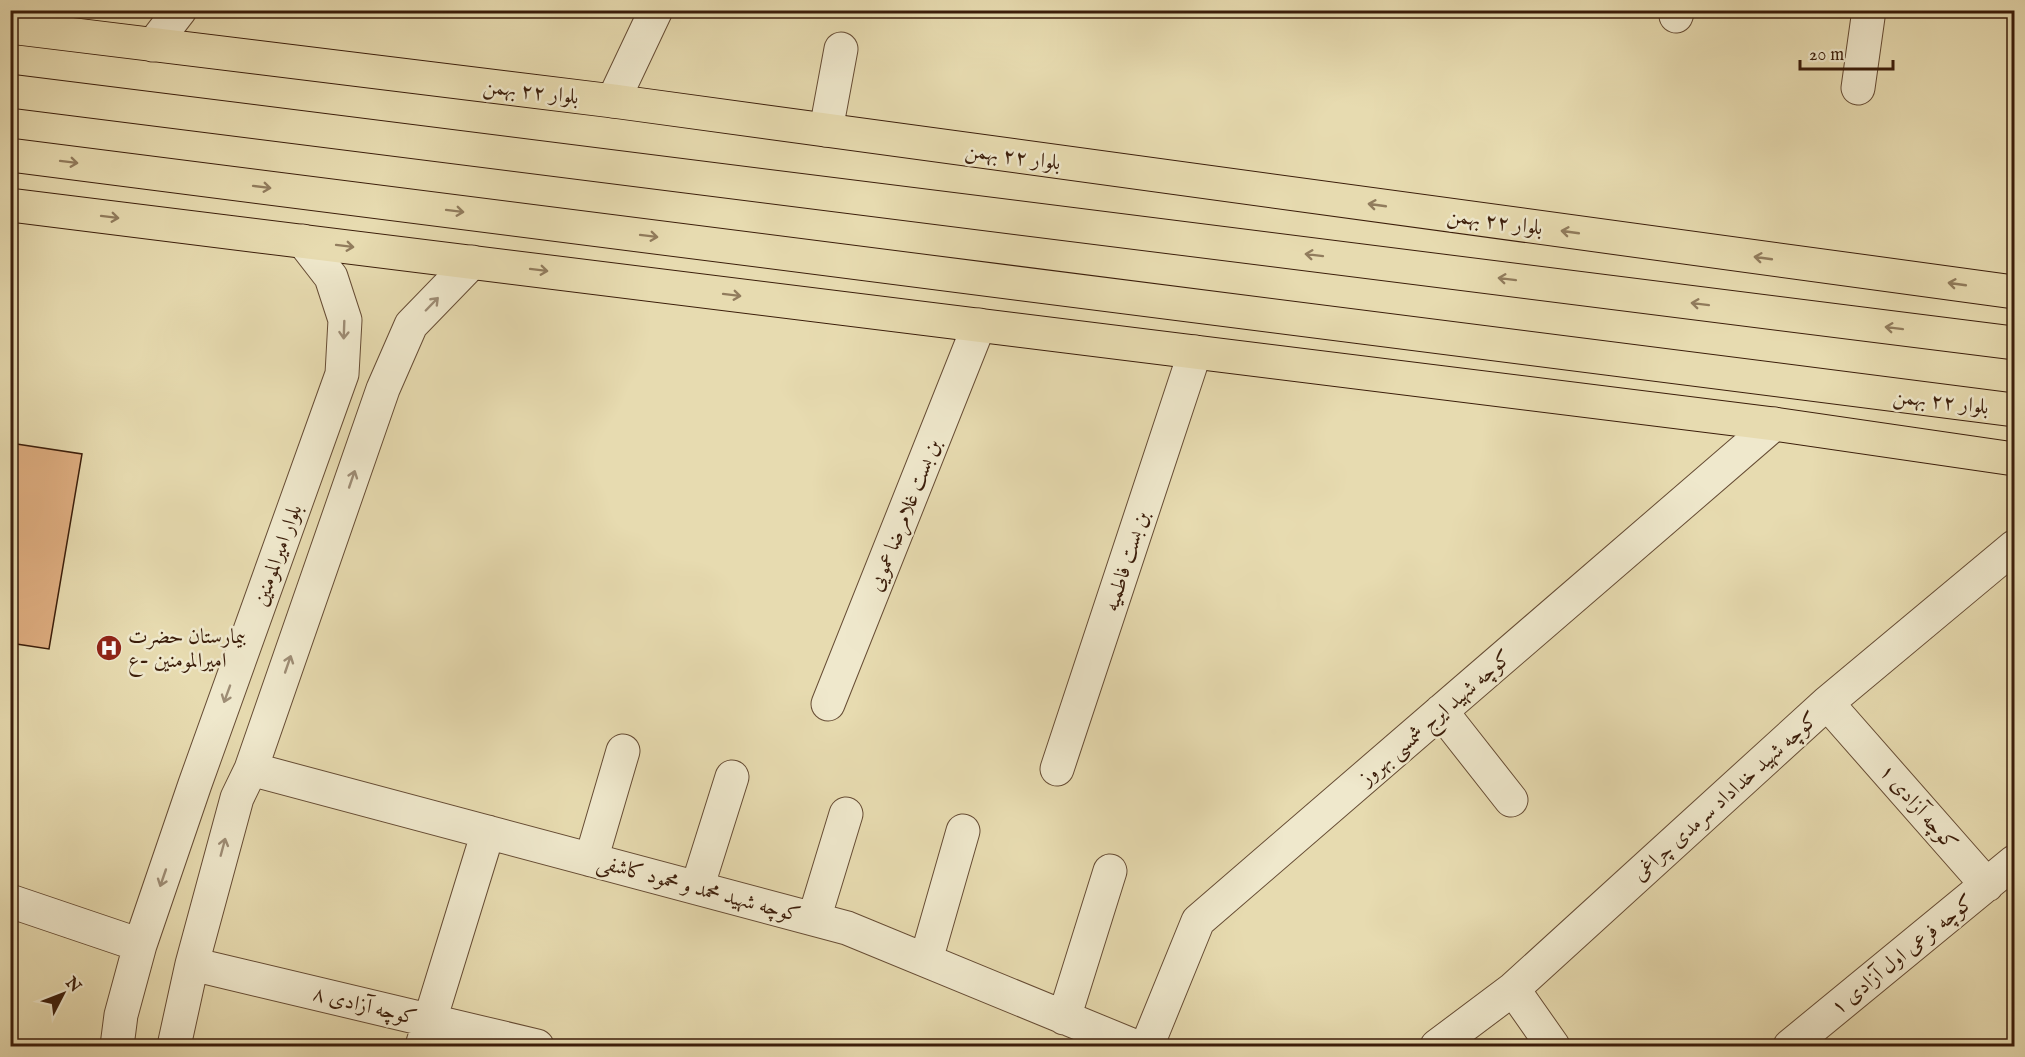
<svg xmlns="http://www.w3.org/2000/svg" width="2025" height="1057" font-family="'IM FELL English',Amiri,serif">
	<rect width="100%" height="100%" fill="#e7dbb0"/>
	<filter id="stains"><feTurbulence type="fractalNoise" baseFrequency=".00333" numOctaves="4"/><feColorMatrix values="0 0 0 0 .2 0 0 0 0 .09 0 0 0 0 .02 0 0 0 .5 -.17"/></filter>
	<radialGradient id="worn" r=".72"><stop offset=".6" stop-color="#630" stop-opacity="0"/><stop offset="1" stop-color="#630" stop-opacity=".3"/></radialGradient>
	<path fill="#dfae81" stroke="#3b1d0a" stroke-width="1.5" d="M10,443L82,454L49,649L10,643Z"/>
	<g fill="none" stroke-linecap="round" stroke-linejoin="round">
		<g stroke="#664c34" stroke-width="35">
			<path id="minor" d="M1676,16L1678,10
				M153,45L180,10
				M1858,88L1869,10
				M613,101L656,10
				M826,130L841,49
				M1827,703L1987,885
				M828,704L979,325
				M1441,711L1511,800
				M251,769L847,928L1134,1046
				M1057,769L1195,352
				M591,860L623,751
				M697,888L732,777
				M10,901L140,945
				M814,919L846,814
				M926,960L963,831
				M192,964L537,1046
				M1513,989L1553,1046
				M1064,1018L1110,871
				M117,1046L121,1015L140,945L195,784L342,374L345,320L331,277L303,241
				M174,1046L192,964L237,798L251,769L383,389L411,325L472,262
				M422,1046L488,832
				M1147,1046L1198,921L1774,424
				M1437,1046L1513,989L1827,703L2014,547
				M1790,1046L2014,862"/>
		</g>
		<g stroke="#3b1d0a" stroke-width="35">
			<path id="major" d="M10,27L613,101L2014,292
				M10,91L2014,343
				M10,155L2014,410
				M10,205L1774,424L2014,459"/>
		</g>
		<use href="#minor" stroke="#efe8cc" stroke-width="33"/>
		<use href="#major" stroke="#e7dbb0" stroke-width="33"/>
	</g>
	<defs><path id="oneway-shaft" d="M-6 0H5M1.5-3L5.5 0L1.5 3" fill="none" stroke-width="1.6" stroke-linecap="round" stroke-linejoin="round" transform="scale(1.5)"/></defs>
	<g stroke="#917c5d">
		<use href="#oneway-shaft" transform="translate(69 162) rotate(7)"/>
		<use href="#oneway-shaft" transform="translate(262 187) rotate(7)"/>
		<use href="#oneway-shaft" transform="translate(1377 205) rotate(-172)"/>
		<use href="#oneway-shaft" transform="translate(455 211) rotate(7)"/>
		<use href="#oneway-shaft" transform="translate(110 217) rotate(7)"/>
		<use href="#oneway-shaft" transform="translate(1570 232) rotate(-172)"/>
		<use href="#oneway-shaft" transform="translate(649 236) rotate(7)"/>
		<use href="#oneway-shaft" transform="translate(345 246) rotate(7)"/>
		<use href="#oneway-shaft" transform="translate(1314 255) rotate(-173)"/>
		<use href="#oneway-shaft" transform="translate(1763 258) rotate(-172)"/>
		<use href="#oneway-shaft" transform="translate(539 270) rotate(7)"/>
		<use href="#oneway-shaft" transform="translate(1507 279) rotate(-173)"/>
		<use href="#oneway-shaft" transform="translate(1957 284) rotate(-172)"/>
		<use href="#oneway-shaft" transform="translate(732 295) rotate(7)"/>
		<use href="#oneway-shaft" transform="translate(1700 304) rotate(-173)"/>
		<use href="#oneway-shaft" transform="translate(1894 328) rotate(-173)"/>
	</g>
	<g stroke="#9e8d75">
		<use href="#oneway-shaft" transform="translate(432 304) rotate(-46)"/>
		<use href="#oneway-shaft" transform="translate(344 330) rotate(92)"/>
		<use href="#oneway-shaft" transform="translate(352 479) rotate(-71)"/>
		<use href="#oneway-shaft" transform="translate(288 664) rotate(-71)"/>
		<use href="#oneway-shaft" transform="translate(227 694) rotate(110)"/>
		<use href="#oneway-shaft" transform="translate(223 847) rotate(-75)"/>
		<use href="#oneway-shaft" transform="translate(163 878) rotate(109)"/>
	</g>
	<defs>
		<g id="hospital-disc" transform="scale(1.35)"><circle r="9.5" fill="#8f2418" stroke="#efe8cc"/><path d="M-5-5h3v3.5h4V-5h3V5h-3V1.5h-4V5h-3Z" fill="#fff"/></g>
	</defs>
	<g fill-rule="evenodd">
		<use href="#hospital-disc" x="109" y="648"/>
	</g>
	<g text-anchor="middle" stroke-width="5" stroke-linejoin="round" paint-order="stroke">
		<g font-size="21" fill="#3b1d0a" stroke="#efe8cc">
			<text transform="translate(531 91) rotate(7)" y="7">بلوار ۲۲ بهمن</text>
			<text transform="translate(1013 156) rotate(8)" y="7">بلوار ۲۲ بهمن</text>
			<text transform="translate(1495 221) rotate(8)" y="7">بلوار ۲۲ بهمن</text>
			<text transform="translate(1941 401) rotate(7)" y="7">بلوار ۲۲ بهمن</text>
			<text transform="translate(904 515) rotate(-68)" y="7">بن بست غلامرضا عمویی</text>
			<text transform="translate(277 555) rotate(-70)" y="7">بلوار امیرالمومنین</text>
			<text transform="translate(1126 561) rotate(-72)" y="7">بن بست فاطمیه</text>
			<text transform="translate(1435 717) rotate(-41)" y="7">کوچه شهید ایرج شمسی بهروز</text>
			<text transform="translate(1725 796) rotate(-42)" y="7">کوچه شهید خداداد سرمدی چراغی</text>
			<text transform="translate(1919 807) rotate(49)" y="7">کوچه آزادی ۱</text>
			<text transform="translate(699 888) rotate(15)" y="7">کوچه شهید محمد و محمود کاشفی</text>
			<text transform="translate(1902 954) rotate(-39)" y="7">کوچه فرعی اول آزادی ۱</text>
			<text transform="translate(365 1005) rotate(14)" y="7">کوچه آزادی ۸</text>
		</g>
		<g font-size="21" fill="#3b1d0a" stroke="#efe8cc" text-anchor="start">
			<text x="128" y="643">بیمارستان حضرت<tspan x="128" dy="24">امیرالمومنین -ع</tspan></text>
		</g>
	</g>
	<rect width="2025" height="1057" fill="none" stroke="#e7dbb0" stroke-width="36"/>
	<rect x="12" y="12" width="2001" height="1033" fill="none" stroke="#3b1d0a" stroke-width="3"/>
	<rect x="18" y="18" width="1989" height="1021" fill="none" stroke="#3b1d0a" stroke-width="1.5"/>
	<g transform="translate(63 994) rotate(48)" stroke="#efe8cc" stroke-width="4.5" paint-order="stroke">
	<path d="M0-4.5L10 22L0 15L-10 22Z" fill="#3b1d0a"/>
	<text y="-9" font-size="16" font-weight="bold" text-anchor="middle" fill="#3b1d0a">N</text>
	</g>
	<path d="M1800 60v9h93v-9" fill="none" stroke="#3b1d0a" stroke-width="3"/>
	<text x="1809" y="60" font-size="18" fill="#3b1d0a" stroke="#efe8cc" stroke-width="4.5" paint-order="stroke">20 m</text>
	<rect width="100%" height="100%" filter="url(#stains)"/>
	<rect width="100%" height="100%" fill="url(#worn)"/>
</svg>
